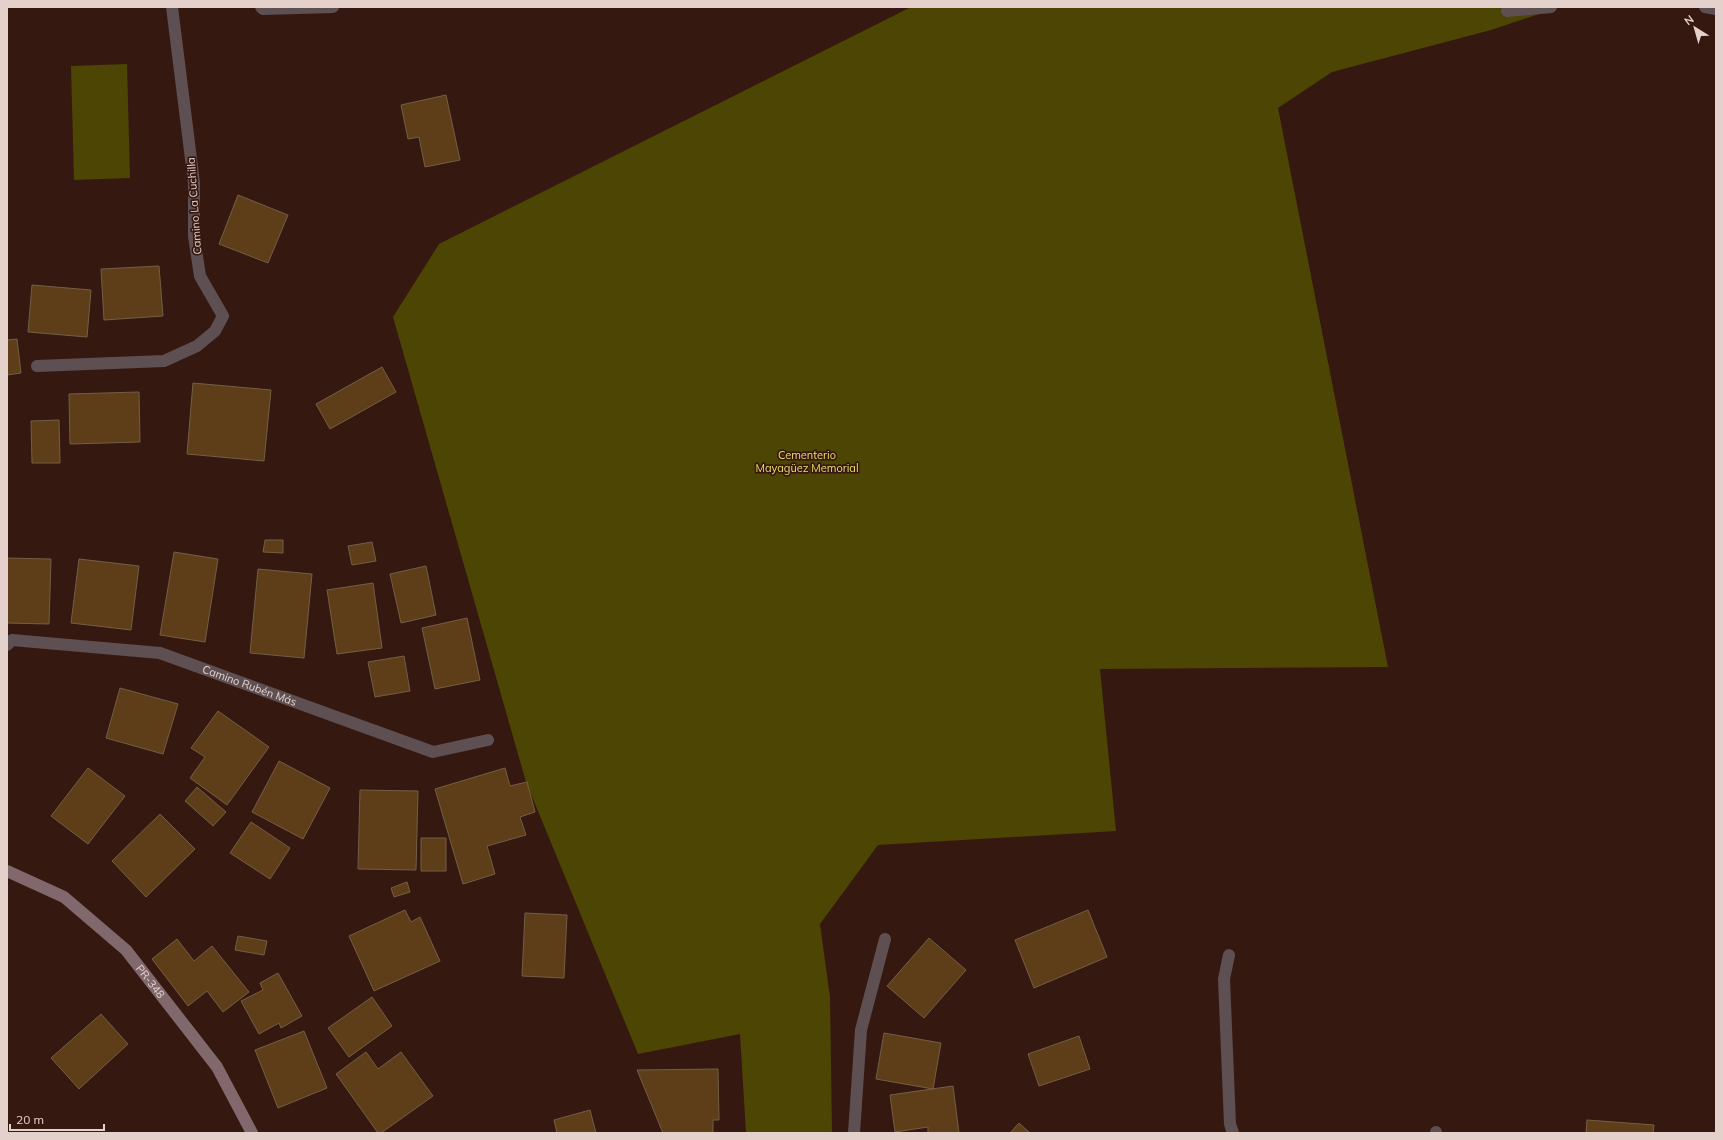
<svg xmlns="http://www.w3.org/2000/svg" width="1723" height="1140" font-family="Mulish,sans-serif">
	<rect width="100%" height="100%" fill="#351911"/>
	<path fill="#4d4503" d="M911,7H1560L1491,30L1332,72L1278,108L1388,667L1100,669L1116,831L878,845L820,924L830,997L832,1133H746L740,1034L638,1054L526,782L393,317L439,244Z
		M127,64L130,178L74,180L71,66Z"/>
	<path fill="#5d3e19" stroke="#755e45" d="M446,95L460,160L425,167L419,137L408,139L401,105Z
		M238,195L288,215L268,263L219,244Z
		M159,266L163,316L104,320L101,269Z
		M32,285L91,290L87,337L28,332Z
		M17,339L21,373L7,375V340Z
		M382,367L396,392L330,429L316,404Z
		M193,383L271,390L264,461L187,454Z
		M139,392L140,442L70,444L69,394Z
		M59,420L60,463H32L31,421Z
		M265,540H283V553L263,552Z
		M372,542L376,561L352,565L348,546Z
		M174,552L218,559L205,642L160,635Z
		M7,558L51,559L49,624L7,623Z
		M79,559L139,566L131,630L71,623Z
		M426,566L436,615L401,623L390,574Z
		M258,569L312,574L304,658L250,653Z
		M373,583L382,648L337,654L327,590Z
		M467,618L480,680L435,689L422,628Z
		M404,656L410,691L375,697L368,662Z
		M120,688L178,704L163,754L106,738Z
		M218,711L269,747L227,805L190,778L205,757L191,748Z
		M279,761L330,788L303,839L252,812Z
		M88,768L125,796L88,844L51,816Z
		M505,768L510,786L527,782L535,812L520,817L526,835L487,846L495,874L463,884L435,789Z
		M197,787L226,812L213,826L185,801Z
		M360,790L418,791L416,870L358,869Z
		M160,814L195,849L146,897L112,861Z
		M251,822L290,848L270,879L230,853Z
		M421,838H446V871H421Z
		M407,882L410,892L394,897L391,888Z
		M405,910L411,922L420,917L440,961L374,991L349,936Z
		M1088,910L1107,957L1034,988L1015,940Z
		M525,913L567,915L564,978L522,976Z
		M238,936L267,941L264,955L235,950Z
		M929,938L966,970L924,1018L887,986Z
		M177,939L194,961L212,946L249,992L223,1012L207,991L188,1006L152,959Z
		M278,973L302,1016L281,1028L279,1023L259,1034L241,1001L263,990L260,983Z
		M372,997L392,1026L349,1057L328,1028Z
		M101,1014L128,1044L79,1089L51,1058Z
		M304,1031L327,1088L278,1108L255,1050Z
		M884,1033L941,1043L933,1089L876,1079Z
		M1079,1036L1090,1069L1039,1086L1028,1054Z
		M366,1052L378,1069L401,1052L433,1096L381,1133H378L336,1074Z
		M718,1069L719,1120H713V1133H663L637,1070Z
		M953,1086L959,1133H928V1127L895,1132L890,1095Z
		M590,1110L596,1133H557L554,1120Z
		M1587,1120L1654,1125L1653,1133H1586Z
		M1019,1123L1030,1133H1010Z"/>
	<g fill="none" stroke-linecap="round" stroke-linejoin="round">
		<path stroke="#5e4f52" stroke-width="12" d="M1705,7L1716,9
			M1507,11L1551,7
			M854,1133L861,1030L885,939"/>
		<g stroke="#5e4f52" stroke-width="12">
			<path d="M261,7L263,9L333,7"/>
			<path d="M37,366L164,361L197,346L215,331L223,316L200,276L194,236V183L172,7"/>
			<path id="s1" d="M7,645L12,640L160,653L433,752L488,740"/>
			<path d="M1229,955L1224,979L1230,1124L1233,1133"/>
			<path d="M1436,1132V1133"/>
		</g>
		<path stroke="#80686d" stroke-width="12" id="s2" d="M7,871L64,897L126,950L217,1067L252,1133"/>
	</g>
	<g text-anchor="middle" stroke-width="3.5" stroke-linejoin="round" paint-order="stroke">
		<g font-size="11" fill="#e5d1cc" stroke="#351911">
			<text transform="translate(194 206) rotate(-94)" y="4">Camino La Cuchilla</text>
			<text dy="4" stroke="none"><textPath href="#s1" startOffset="251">Camino Rubén Más</textPath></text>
			<text dy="4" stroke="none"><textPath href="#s2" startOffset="184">PR-348</textPath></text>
		</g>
		<g font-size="11" fill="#f0df66" stroke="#351911">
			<text x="807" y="459">Cementerio<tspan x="807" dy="13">Mayagüez Memorial</tspan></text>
		</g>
	</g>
	<rect width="1723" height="1140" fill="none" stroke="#e5d1cc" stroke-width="16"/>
	<g transform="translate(1695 28) rotate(323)" stroke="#351911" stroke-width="3" paint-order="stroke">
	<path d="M0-3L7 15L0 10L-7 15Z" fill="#e5d1cc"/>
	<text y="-6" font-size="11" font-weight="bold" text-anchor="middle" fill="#e5d1cc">N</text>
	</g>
	<path d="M10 1124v6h94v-6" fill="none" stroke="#e5d1cc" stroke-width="2"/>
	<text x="16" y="1124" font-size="12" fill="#e5d1cc" stroke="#351911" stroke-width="3" paint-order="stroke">20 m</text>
</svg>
